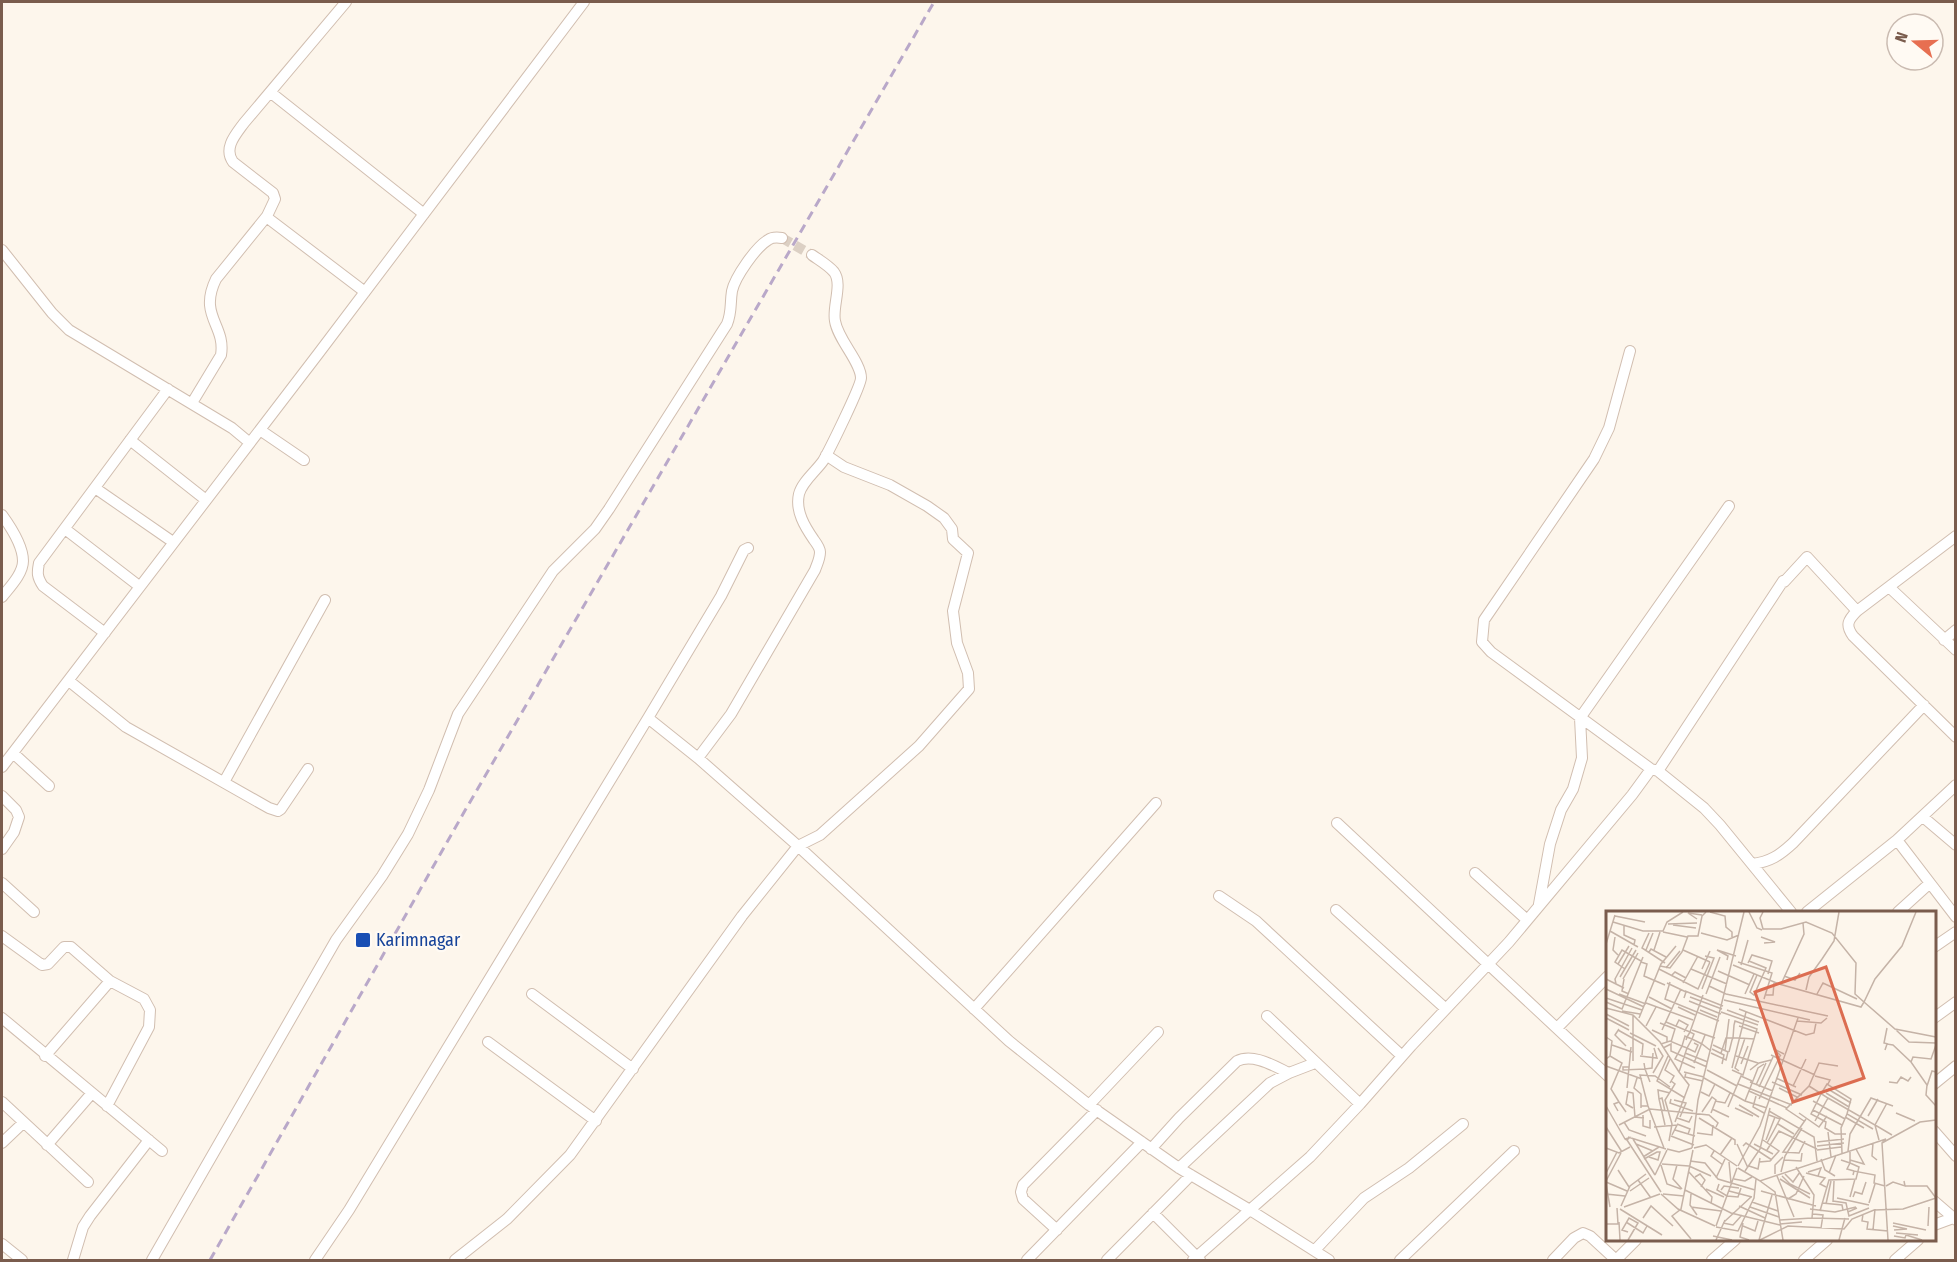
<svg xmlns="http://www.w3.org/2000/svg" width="1957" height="1262" font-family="'Fira Sans Condensed',sans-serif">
	<rect width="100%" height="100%" fill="#fdf6ec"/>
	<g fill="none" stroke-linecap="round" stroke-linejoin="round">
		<path stroke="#dcd0c4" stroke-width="10" stroke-dasharray="10 5" stroke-linecap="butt" d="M782,238L812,255"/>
		<g stroke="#d1beb0" stroke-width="12">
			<path id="street" d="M346,2L244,123C236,134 223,148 233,162L273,193L275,199L267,216L269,219L365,292
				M270,92L424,214
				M2,250L52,313L69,330L232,428L250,443
				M1630,351L1609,428L1594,459L1484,620L1482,642L1491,652L1651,769L1658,771L1704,808L1720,825L1791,912
				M192,403L221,355C226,325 198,316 216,279L267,216
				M260,430L304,460
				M130,440L206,500
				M95,488L173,542
				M2,515C10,526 23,546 23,561C23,574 9,588 2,597
				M65,529L139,586
				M1956,536L1857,611C1848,620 1845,625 1853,636L1956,737
				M1889,587L1956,650
				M105,633L43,586C37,577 37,573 39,563L168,389
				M1944,640L1956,630
				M69,681L126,727L269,808L278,811L281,809L308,769
				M648,718L698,758L798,846L1009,1041L1089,1105L1179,1168L1250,1210L1329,1260
				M13,753L49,786
				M698,758L731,714L815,570C817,564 820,559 820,552C820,548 817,544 814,540C805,527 795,511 799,494C802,482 816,471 823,461C829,451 861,386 861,378C861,362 838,340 835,321C832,307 843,284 834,272C828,265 819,260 812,255
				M2,767L318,354L584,2
				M1658,771L1783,581L1784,582L1807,557L1857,611
				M224,782L325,600
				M2,796L16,810L19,817L14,832L2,849
				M1923,817L1956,845
				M1337,823L1608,1076
				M1897,840L1956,917
				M1752,864C1770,862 1780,855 1793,843L1924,705
				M1475,873L1526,919
				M2,883L34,912
				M1219,896L1256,921L1402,1056
				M1539,904L1550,844L1561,810L1573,789L1582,758L1580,718L1729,506
				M1336,910L1446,1009
				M1807,912L1897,840L1956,785
				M1898,912L1930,883
				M2,936L42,965L48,964L64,947H71L110,981L144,999L150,1010L149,1027L107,1106
				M1934,947L1956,932
				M532,994L633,1069
				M974,1009L1156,803
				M1267,1016L1360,1104
				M2,1018L162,1151
				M1934,1018L1956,1002
				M1557,1028L1608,976
				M488,1042L596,1121
				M45,1056L110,981
				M1934,1084L1956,1066
				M2,1102L88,1182
				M1089,1105L1158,1032
				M1934,1131L1956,1156
				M2,1143L23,1123
				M47,1145L92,1093
				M1151,1149L1179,1118L1237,1061C1253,1053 1274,1066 1289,1073
				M1179,1168L1270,1083L1289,1073L1315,1063
				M1934,1201L1956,1220
				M1153,1213L1200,1260
				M1934,1225L1953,1218
				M1057,1230L1023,1199L1021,1192L1023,1185L1097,1110
				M2,1244L22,1260
				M1315,1250L1364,1198L1409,1168L1463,1124
				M73,1260L83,1227L90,1216L149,1140
				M152,1260L336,940L382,876L408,834L429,790L458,714L553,571L595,529L609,509L727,324C732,312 730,303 732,291C735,277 756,247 768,240C772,237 776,237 782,238
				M315,1260L349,1210L648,718L721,596L744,550L748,548
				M455,1260L507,1219L570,1155L742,916L798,846L820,835L919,746L969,689L968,673L957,643L953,611L968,553L953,539L952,529L944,518L927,506L890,485L844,467L826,455
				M1027,1260L1142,1142
				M1107,1260L1191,1175
				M1193,1260L1310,1157L1360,1104L1411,1046L1509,942L1632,795L1651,769
				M1400,1260L1514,1151
				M1553,1260L1574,1238L1583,1233L1590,1236L1616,1260
				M1616,1260L1636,1240
				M1712,1260L1735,1240
				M1804,1260L1827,1240
				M1895,1260L1918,1240"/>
		</g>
		<use href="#street" stroke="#fff" stroke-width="10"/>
		<path stroke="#b9a8c9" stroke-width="3" stroke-dasharray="9 6" stroke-linecap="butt" d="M210,1260L463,814L934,2"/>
	</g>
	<rect fill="#1a4fb4" stroke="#fffaf3" stroke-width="2" x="355" y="932" width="16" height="16" rx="3"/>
	<g text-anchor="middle" stroke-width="4.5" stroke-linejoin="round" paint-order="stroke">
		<g font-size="18" fill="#164399" stroke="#fffaf3" text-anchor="start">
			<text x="376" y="946">Karimnagar</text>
		</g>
	</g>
	<g transform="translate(1606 911)">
		<rect width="330" height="330" fill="#fdf6ec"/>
		<path fill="none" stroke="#c5b3a7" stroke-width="1.5" d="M104,1L119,5L120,16L126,21V26M143,1L151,17L156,19M157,1L154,7L157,18H175L200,11L226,22L250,52L249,83L258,91L269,68L296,35L310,1M9,5L39,11M91,8L82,2L96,4M7,11L37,20H57L61,11L77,1M62,13L91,12M18,14V24L29,29L28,34M67,14L90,17M4,20L32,36M57,21L81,26M43,22L36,37L59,52M95,22L121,29L133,24M9,26L7,39L12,44M155,26L169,31L158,32M0,33L9,4M40,39L47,22M48,39L54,21M77,39L104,51M43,41L45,38L60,46M216,48L228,30L233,1M121,49L122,45L111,39L130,45M143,50L160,57L148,84L144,81L151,64M35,51L41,53L38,65L59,74M132,51L166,62L158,88M142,52L146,44L166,50L162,63M12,53L23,35M127,54L173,73L255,96L258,91M135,54L142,29M54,55L64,57L76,41L82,25H92L96,5L100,1M60,57L74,40M19,58L9,51L16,39L35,50M53,58L92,78L104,51M85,58L121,73M96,58L104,40M112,60L144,74M65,65L69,61L80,67M178,65L189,69L194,62M14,66L30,39M0,68L18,77M17,68L32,42M18,68L16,80L23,83M64,71L59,88L113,110M176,71L198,23L197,12M61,72L80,81L78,87M77,72L92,45M10,73L9,68L26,37M103,75L120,83M0,78L38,96M96,78L108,47L99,45M200,79L203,66L216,48M79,80L117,95M13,83L40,93M100,83L114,46M120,83L222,105M139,83L148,63M211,83L217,72L251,88M160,84H167L168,72M43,86L66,98M84,86L116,98M0,87L36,99M118,89L204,109M83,90L115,103M0,91L16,98L37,46M258,91L289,118L330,126M40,92L87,109M72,96L89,104M0,97L27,104V150M133,98L200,124L208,122L210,112M94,99L111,106M121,99L153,111M16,100L34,103M115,101L152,114M0,103L23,115M27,104L54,131L73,161M0,107L23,119M33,107L55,53L70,35M191,110L215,112L221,107M60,111L84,121L97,84M54,112L69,118L65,131M40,115L50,96M70,115L73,109L82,114L78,121M133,115L153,122M281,117L278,132L282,133M13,118L9,124L20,135M12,119L37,133L36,144M46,119L61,126V131M56,119L75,78M86,119L109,127M290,119L303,131L330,132M24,122L50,135M0,126L6,130L4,145L0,148M80,129L81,126L84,121L88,123L86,128L81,137L76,135L79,125L81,126L86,128L96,133L105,140M55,133L64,130L76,135L69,148L89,157M6,134L26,141M57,137L65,133V140L101,156M106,138L118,144L116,153M279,139L281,133L287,134L305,151L321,174L320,184L330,195M119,140L123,108M79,142L102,151M105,142L120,149L122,141L107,134M115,142L120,127H134L148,128L151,118L129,110L128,114L127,127L126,129L123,141M165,144L209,164M4,145L16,152L5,178L13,191M34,145L51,147L48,137M62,145L51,170L79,187M130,145L152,152M175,145L168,138L178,143M305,151L307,146L325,148L330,134M38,152L39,158L46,157L47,142M88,152L99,124M135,153L142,135M0,155L36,168M23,156H17V159L39,158L44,171M126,157L140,101M101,159L131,175M126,159L137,164L148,128M144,159L153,152L165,149M133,160L129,157L139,127M78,161L98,166M80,161L79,166L97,170M47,162L57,145L52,137M209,165L224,169L222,173M31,167L28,177L35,183V197M98,167L139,190L161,197M170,167L190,176M144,171L167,180M166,171L196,184M283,171L291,172L295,166L302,170L305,166M64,172L68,165L59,159L64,148M132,173L186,194M150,174L160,152M187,175L200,148M203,175L222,187L209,210M321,175L326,160L330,161M153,176L167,146M21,177L25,136M173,177L191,186L189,190M222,178L245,192M143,180L181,197M95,181L103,185L109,173M220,182L243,196M215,183L221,173L245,188L241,203L267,218M215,183L205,203L220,211L219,217L229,223H240M150,185L147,196L158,202M222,187L269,214L273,229M53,188L52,179L64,182M65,188L64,192L87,200M153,188L174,145M68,189L80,192L74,206M109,190L119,192L124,182M139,190L152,157L158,153M207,190L239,208M281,192L269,214L286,224M133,194L153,206M0,195L19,228L23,227L21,229L19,228M35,195H42L58,237M42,195L34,164L49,165L64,176M122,196L135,165L146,170M27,197L20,193L22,181L27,182L29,206L38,207M129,197L147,205M106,198L123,206M207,199L236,214M12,200L8,193L13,191L20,201M163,200L208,226L211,250M96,201L106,186L110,189L105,202M193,202L213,216L221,205M290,202L309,210M37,204V215L44,217V209M262,205L272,188M239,206L258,217M71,207L83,211L86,205M93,207L129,229V234M198,210L180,198L203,175L213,152L232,155M18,211L23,219L40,225M69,211L83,174L73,161L81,137L89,141L92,134L88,132M71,213L84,218L82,223M172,213L188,223M13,214L44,198L103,204L112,212L110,216M59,214L53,188L56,187L59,200M0,216L16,241M48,216L71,214L66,224M69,219L89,225M222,221L225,246M91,222L106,224L107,214M65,225L88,234M22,226L60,238M27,228L49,264M21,229L55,281M160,229L169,206M63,230L66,213L59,189L69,173L65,170M199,230L193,242L177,241L200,208M211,231L238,228M161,232L174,208L163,204M267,232L266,245L271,249M30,233L47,240M131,233L142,257M148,233L167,243M137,235L140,232L166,249M211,235L238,232M0,237L13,242L24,236M86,237L92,189L138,1M88,237L100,234L131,255M61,238L73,241L86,237M161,239L173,220L211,238M211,239L235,236M108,240L105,245L117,254M242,240L244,223L265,187L287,195M236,242L235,217L241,203M114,244L126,227M37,246L53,236M38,248L51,241H54L52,249L43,246M215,248L219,259L229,265M178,249L195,250L196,242M235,249L244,252L241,258L248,260M244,249L258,253L250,238M84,250L99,252L112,268L149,279M123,251L125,272M153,251L164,250L173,240L157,229M56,253L83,255M55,254L61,273L75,278M71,254L67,268L76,278M83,255L105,265M132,255L154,215L192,107M143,255L152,258L154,247M190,256L208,284L206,307L243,308M132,257L154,270L280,228L276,230M12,259L23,276M82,260L106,286L105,293M139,260L154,238L164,197M175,261L179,245L196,217M202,261L215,257L212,265M0,262L11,241M200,262L219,267L214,273L220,276M223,262L230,244M169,263V254L177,246M179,263L187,271L194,261M49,264L61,239M247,264L248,260L269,264L268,272L279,275M171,265L188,306M176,265L184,273L204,283M89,266L94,263L99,269L95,276M110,267L119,248M128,268L139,270L146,266M174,268L204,287M32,269L45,287M0,270L15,242M154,270L169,281L177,329M0,271L21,280M0,273L4,296M113,273L111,279L121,285L132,286L135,277M280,275L287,271L299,275L298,270M299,275H321L330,287M100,278L118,286M79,279L125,302L174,314M115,279L118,275L133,277M24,280L43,267M123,280L146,286M155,280L210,295M0,283L19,285M55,283L72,298L109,315M57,283L78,285M85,283L84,294L91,304M244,286L249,268M247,286L249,281L256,283L260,271M231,287L263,294M182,288L190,283L198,265M227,290L240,292L242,301L251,297M146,291L172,300M227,291L228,270M216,292L236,294L237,299M263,292L269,273M220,293L225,270M15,295L24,275L40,263M133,295L159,307M18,296L54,283M85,296L115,300M144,296L173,306M14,298L56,324M204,298L229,301L250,296M214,300L223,269L250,268L253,256L244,252V240M242,301L243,305L263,297M207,303L217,304L215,317M257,303L256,310L262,311L261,318L282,320M37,307L45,295L67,315M174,309L206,307M13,311L14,329M20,311L37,322L41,315M118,311L145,286M117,312L127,314L136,304M137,312L134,326L143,329M287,312L320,319M0,313H12L11,297M174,313L196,311M110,315L131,257M137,315L149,320L152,310M287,315L301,318L288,319M322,315L323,296M110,316L132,320L148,287L150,268M267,319L269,298M22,321L16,319L23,307L32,312L22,329M290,322L312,324M107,325L126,329M288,325L299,327L300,324L316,329M85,328L66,305L75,298L87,239M110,329L119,309M153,329L166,284M154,329L182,315L238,318L246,308L268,299L297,298L330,287M233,329L239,307M282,329L276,232L314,211L330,209"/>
		<path fill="#dc6d51" fill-opacity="0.15" stroke="#dc6d51" stroke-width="3" d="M220,56L258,167L187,191L149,81Z"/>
		<rect width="330" height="330" fill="none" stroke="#7a5c4d" stroke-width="3"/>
	</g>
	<rect width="1957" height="1262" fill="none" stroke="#7a5c4d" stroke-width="6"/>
	<g transform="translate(1915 42) rotate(289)"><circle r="28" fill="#fffaf3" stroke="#cabbb1" stroke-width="1.5"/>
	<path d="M0-4.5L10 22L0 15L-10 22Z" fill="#e76f51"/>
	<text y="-9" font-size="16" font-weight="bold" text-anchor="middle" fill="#7a5c4d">N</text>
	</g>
</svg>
